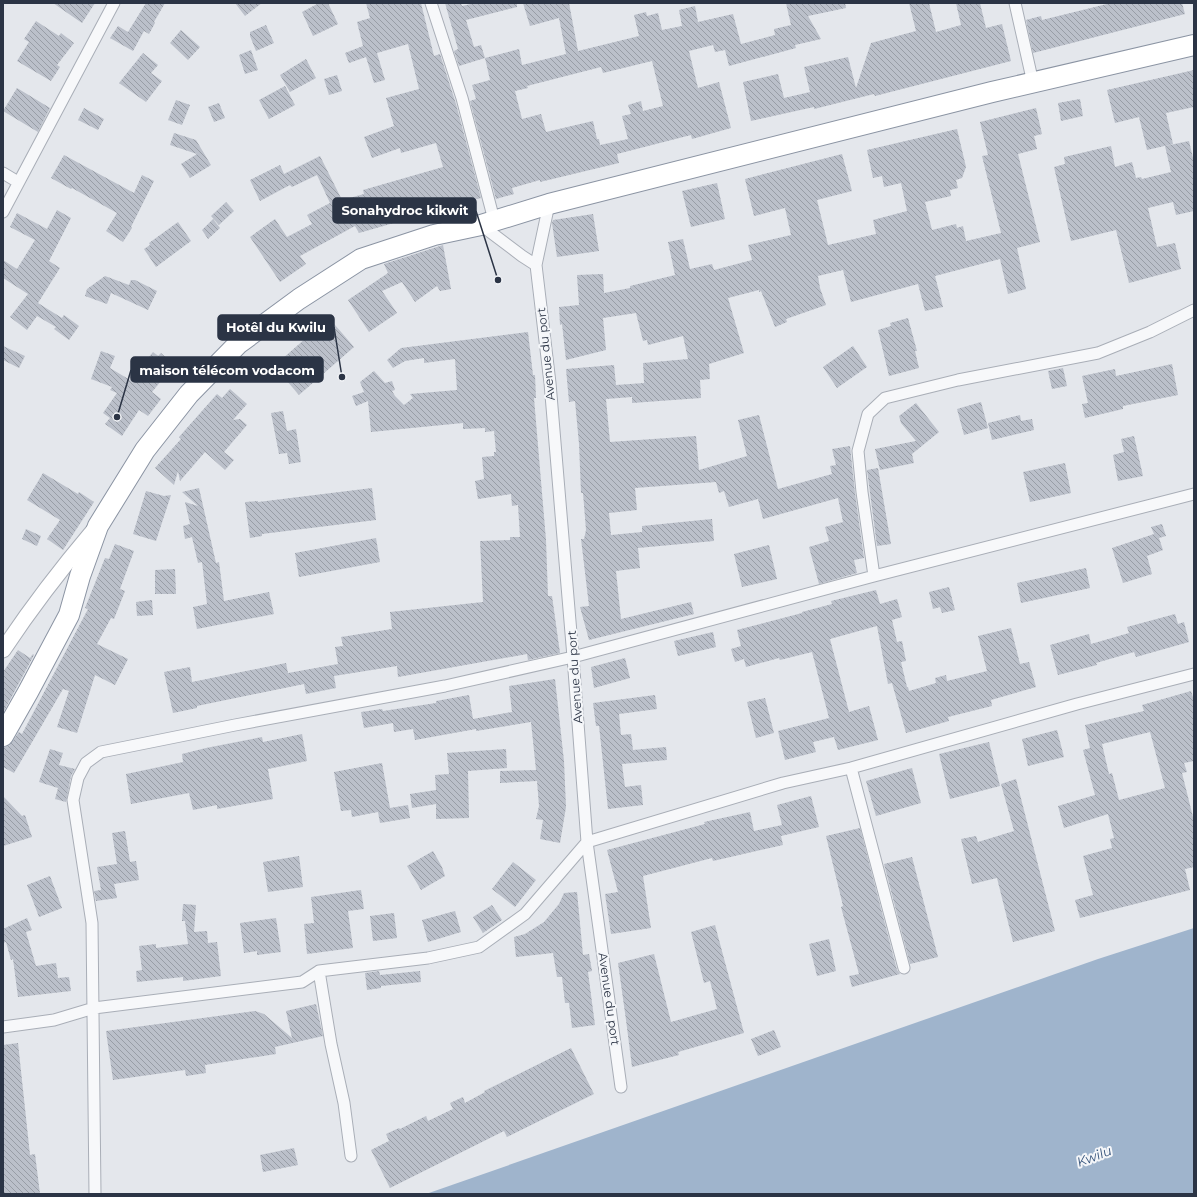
<svg xmlns="http://www.w3.org/2000/svg" width="1197" height="1197" font-family="Montserrat,sans-serif">
	<defs>
		<pattern id="building-back-hatch" width="6" height="6" patternUnits="userSpaceOnUse"><rect width="6" height="6" fill="#bbc0ca"/><path d="M-1 5l2 2M0 0l6 6M5-1l2 2" fill="none" stroke="#989da6"/></pattern>
	</defs>
	<rect width="100%" height="100%" fill="#e4e7ec"/>
	<path fill="#9fb4cc" d="M1194,928V1194H426L1098,959Z"/>
	<path fill="url(#building-back-hatch)" fill-rule="evenodd" d="M53,3H95L82,23Z
		M146,3H165L154,22L155,23L149,34L144,31L133,51L110,38L118,26L128,32Z
		M235,3H262L245,16Z
		M319,3H328L338,24L313,36L302,12Z
		M366,3H421L434,56L440,54L456,104L481,198L359,233L355,226L300,256L306,264L280,282L250,237L275,219L287,237L312,224L307,215L330,203L317,175L292,187L290,185L260,201L250,180L280,165L284,174L320,156L342,200L364,194L363,190L443,167L436,143L401,153L400,148L372,158L364,137L394,126L386,98L419,89L408,44L377,53L385,80L374,83L366,57L349,63L345,53L363,46L357,22L370,18Z
		M445,3H461L462,6L475,3H517V7L466,20L474,47L481,45L485,58L459,66L454,51L458,49Z
		M523,3H569L578,51L639,36L634,15L646,12L647,16L658,13L662,30L682,26L679,10L695,6L698,22L733,14L741,44L775,35L774,29L791,25L786,3H845L846,8L808,16L821,39L795,45L796,48L729,66L725,50L715,52L713,45L689,51L698,88L719,82L731,128L692,139L691,135L617,154L619,163L540,182V180L512,188L514,194L496,199L470,101L476,99L472,85L490,80L485,58L519,49L522,65L566,54L559,18L530,26ZM652,61L663,106L643,111L641,101L628,105L631,114L622,116L628,139L600,145L599,139H597L593,121L546,132L541,114L522,119L515,91L528,88L527,86L601,67L603,73Z
		M909,3H929L936,32L961,25L956,3H980L986,28L1002,24L1011,61L875,96L874,94L814,109V107L751,121L743,82L778,74L784,98L810,92L804,67L848,57L856,88L871,43L916,31Z
		M1111,3H1182L1185,14L1033,53L1026,20L1041,16L1042,20Z
		M36,21L59,36L61,33L74,43L57,65L60,67L51,81L17,61L29,42L24,39Z
		M266,25L274,43L256,51L250,36V32Z
		M181,30L200,47L188,60L170,43Z
		M251,50L258,70L245,74L239,55Z
		M143,53L158,65L151,73L162,81L146,102L119,83Z
		M306,59L316,78L290,92L280,75Z
		M1194,70V107L1166,113L1173,144L1147,150L1139,117L1115,123L1107,90Z
		M337,75L342,91L329,95L324,79Z
		M285,86L295,105L269,119L259,100Z
		M17,88L50,108L38,132L3,111Z
		M1080,99L1083,116L1061,121L1058,103Z
		M176,100L190,105L182,125L168,120Z
		M219,103L225,118L214,122L208,107Z
		M84,108L104,119L98,130L78,120Z
		M1036,108L1042,134L1034,136L1037,149L1018,154L1040,242L1017,248L1026,289L1008,294L1000,259L935,276L943,307L925,311L918,284L851,302L843,270L818,276L820,288L826,305L786,319L787,322L775,327L761,291L759,292V290L728,298L744,353L709,364L710,379L700,380L701,398L632,403V397L606,399L610,442L696,436L699,470L747,456L738,420L759,415L778,489L832,474L830,466L836,465L832,449L850,446L855,493L864,558L854,560L857,573L819,584L809,547L829,541L825,527L843,522L838,498L763,519L758,499L729,507L724,491L719,493L716,482L635,488L637,510L609,513L611,535L642,532V526L712,519L714,541L638,548L640,568L616,571L621,619L691,602L694,614L589,640L580,607L589,606L581,539H584L586,530L583,493H581L579,444L575,401L569,402L566,369L614,365L616,385L644,383L643,363L688,359L683,336L648,345L647,340L643,341L636,313L603,318L606,350L566,360L562,324L560,325L559,307L579,305L577,275L603,274L604,293L630,288V286L675,275L668,242L683,239L690,269L712,264L714,270L752,260L748,245L791,235L785,208L754,216L745,179L842,154L852,191L817,200L828,245L876,234L873,220L907,211L901,183L884,187L882,176L873,178L867,150L957,129L966,167L962,178L956,180L958,188L950,190L951,196L925,202L932,230L956,224L957,228L963,226L966,241L1001,233L982,156L988,155L980,122Z
		M174,133L196,140L211,165L190,178L181,164L197,154L170,145Z
		M1189,141L1194,162V211L1176,215L1173,202L1148,208L1157,247L1175,243L1181,269L1129,283L1116,230L1071,241L1054,167L1065,164L1064,157L1111,146L1115,167L1132,162L1136,178L1141,177L1142,179L1171,172L1165,146Z
		M64,155L134,193L142,175L154,181L131,227L132,228L123,242L106,231L117,213L72,188L71,189L51,178Z
		M717,183L725,219L691,227L682,191Z
		M226,202L234,211L219,225L211,216Z
		M57,210L71,218L49,261L60,268L38,303L62,318L64,315L79,326L69,340L54,329L56,327L37,316L27,330L10,317L28,294L3,278V260L17,269L35,240L10,227L17,213L47,229Z
		M593,214L599,251L557,257L552,223L553,220Z
		M213,219L220,228L208,239L202,230Z
		M178,222L191,241L156,267L144,249L150,245L149,243Z
		M443,245L451,289L440,291L437,286L415,302L402,282L382,291L397,313L369,332L348,300L388,273L384,264Z
		M105,276L129,285L131,280H135L157,291L148,310L111,293L107,304L85,296L87,289Z
		M329,318L354,347L299,395L274,366Z
		M908,318L917,351H915L919,368L889,376L878,330L891,326L890,323Z
		M528,332L533,375H535L536,398H534L546,540L548,596H552L560,653L528,660L527,654L398,677L397,666L334,676L336,688L306,694L304,684L197,706V708L173,713L164,672L190,667L192,682L286,663L288,673L338,664L335,647L343,646L341,637L392,629L390,612L483,602L480,541L510,540V537H520L518,505L512,506L511,494L478,499L475,481L484,479L482,457L494,456V452H496L494,431L485,432V428L463,429V423L371,432L368,401L356,406L352,396L364,392L360,382L374,371L385,383L392,381L395,390L392,391L395,396L404,405L413,398L410,394L457,390L455,359L424,363V358L405,361L393,368L387,360L401,348Z
		M3,346L25,356L19,368L3,360Z
		M853,346L867,367L837,388L823,367Z
		M101,351L115,356L110,368L130,380L153,352L158,356L161,353L174,365L152,392L161,399L148,416L139,410L122,436L105,424L110,418L103,413L117,393L110,390L112,387L91,379Z
		M1172,364L1178,395L1123,406V409L1085,418L1082,404L1088,403L1082,376L1115,369L1116,376Z
		M1063,368L1067,386L1052,389L1048,371Z
		M230,389L247,404L233,420L240,419L247,425L224,452L234,460L225,470L205,452L180,481L178,471L174,485L155,468L181,439L179,437L217,394L222,398Z
		M981,402L988,428L964,435L957,409Z
		M916,403L939,432L912,454L914,463L880,470L875,449L916,441L901,423L899,416Z
		M283,411L287,431L296,429L301,462L289,464L287,453L279,454L271,413Z
		M1020,415L1021,421L1032,419L1034,430L992,440L988,423Z
		M1134,436L1143,476L1118,481L1113,455L1124,452L1121,439Z
		M1065,463L1071,493L1030,502L1023,472Z
		M878,468L891,544L877,546L867,470Z
		M43,473L78,494L79,492L94,502L63,550L47,539L60,520L27,500Z
		M199,488L216,563L219,562L224,601L269,592L274,614L197,629L193,607L207,604L202,562L198,563L192,537L185,539L183,526L190,524L185,502L198,506L182,492Z
		M372,488L376,520L262,534V536L250,538L245,502L258,501V502Z
		M146,491L164,496L171,495L156,541L133,534Z
		M1162,524L1166,536L1159,538L1163,550L1147,556L1152,574L1123,583L1112,548L1154,534L1151,527Z
		M26,529L41,536L37,546L22,539Z
		M376,538L380,562L299,577L295,553Z
		M115,544L134,551L120,589L125,591L114,619L111,618L97,644L128,659L115,685L95,675L77,733L57,727L69,691L63,689L14,773L3,767V747L9,746L19,732L22,734L88,609L85,608L105,558L109,559Z
		M769,545L777,579L742,587L734,554Z
		M1086,568L1090,588L1021,603L1017,583Z
		M175,569L176,594H155V570Z
		M949,587L955,610L942,613L940,607L933,609L929,592Z
		M876,590L880,604L897,599L902,617L892,620L897,642L902,641L906,661L901,662L907,687H908L909,691L936,683L935,678L946,675L947,681L987,671L978,636L1011,628L1020,664L1029,662L1036,687L991,700L992,706L948,717L949,721L906,733L892,683L888,684L877,626L830,639L849,712L869,706L878,740L838,750L834,737L813,742L816,752L785,760L778,731L829,718L812,652L780,660L779,658L746,667L744,659L735,662L731,649L741,646L737,630L802,613V612L832,604L831,601Z
		M152,600L153,615L137,616L136,602Z
		M1175,614L1178,624L1184,622L1189,642L1136,657L1134,652L1096,663L1097,665L1058,675L1050,645L1089,634L1091,644L1129,633L1127,627Z
		M713,632L716,647L678,656L674,641Z
		M18,650L30,658L33,654L34,655L3,713V672Z
		M625,658L630,678L594,688L591,667Z
		M555,679L564,761L566,807L560,843L540,839L543,820L536,819L539,806L537,781L500,783V771L536,770L531,722L476,731V729L415,740L413,729L394,732L393,723L364,728L361,712L382,709L383,711L436,703V701L469,695L473,719L512,712L509,686Z
		M1191,691L1194,700V761L1184,763L1187,772L1182,773L1194,821V867L1185,869L1190,890L1080,918L1075,900L1093,895L1083,856L1112,848L1110,839L1114,838L1108,814L1064,828L1058,806L1095,795L1083,750L1090,748L1085,725L1144,711L1142,705ZM1150,732L1165,788L1119,800L1112,773L1109,774L1102,744Z
		M655,695L657,709L619,714L621,735L631,734L633,750L666,747L667,760L622,764L625,787L641,785L643,805L608,809L599,726H596L593,703Z
		M765,698L774,733L756,738L747,702Z
		M1057,730L1064,757L1028,766L1022,739Z
		M302,734L307,761L268,769L273,799L217,809V805L193,810L189,793L131,804L126,774L183,762L182,754L206,748L262,737L263,742Z
		M989,742L1000,786L950,799L939,754Z
		M50,749L63,753L59,765L75,769L71,776L66,802L55,799L58,788L39,782Z
		M506,749L507,768L468,771L469,818L436,819V804L412,808L410,794L436,790L435,775L449,774L447,753Z
		M382,763L390,808L408,805L410,818L380,823L378,812L352,817L351,810L341,811L334,772Z
		M912,768L921,803L876,816L866,781Z
		M1016,779L1055,931L1013,942L997,878L972,884L961,839L976,836L978,842L1014,831L1001,784Z
		M3,796L22,816L25,815L32,837L3,846Z
		M811,796L819,827L781,836L783,845L713,861L712,858L643,876L651,928L611,934L605,894L618,892L607,850L705,824L704,822L750,812L754,831L782,825L777,805Z
		M860,828L897,970L900,974L852,987L849,976L859,974L841,907L843,906L826,836Z
		M125,831L130,862L136,861L139,880L114,884L117,898L96,901L94,891L101,890L97,867L117,864L112,833Z
		M433,851L442,867L445,876L421,890L407,866Z
		M299,856L303,887L268,892L263,862Z
		M912,857L938,957L910,964L884,864Z
		M513,862L536,880L515,907L492,889Z
		M50,876L62,908L39,917L27,885Z
		M361,890L364,909L348,911L353,948L307,954L304,924L314,923L311,897Z
		M577,892L583,955L589,954L592,971L588,972L595,1025L572,1028L569,1003H565L562,977H557L553,953L516,957L514,937L525,934L544,922L559,904L564,893Z
		M183,904L196,905L194,932L207,931L208,943L217,942L221,976L183,981V977L137,982L136,971L142,970L139,946L156,944V948L188,944L185,921H182Z
		M492,905L502,920L483,933L473,917Z
		M455,911L461,932L428,942L422,920Z
		M394,913L397,938L373,941L370,916Z
		M27,918L32,930L26,932L36,966L56,963L58,978L69,977L71,991L18,997L13,959L11,960L6,942L3,943V929Z
		M276,918L281,952L257,955V951L244,953L240,923Z
		M715,925L744,1033L678,1052L679,1055L632,1067L626,1020H627H626L618,963L654,954L671,1022L717,1009L710,981L704,983L691,932Z
		M829,939L836,971L817,976L809,944Z
		M379,971L380,975L420,971L421,982L381,986V988L367,990L365,973Z
		M316,1004L323,1036L275,1047L276,1054L205,1065L206,1073L186,1076L185,1070L113,1080L106,1031L255,1011L264,1014L292,1038L286,1011Z
		M774,1030L781,1047L758,1056L751,1039Z
		M18,1043L30,1155L35,1154L40,1194H3V1045Z
		M571,1048L594,1094L507,1137L504,1131L390,1188L371,1150L389,1141L386,1134L399,1128L400,1129L426,1116L428,1121L453,1109L450,1103L463,1097L465,1103L485,1092L484,1091Z
		M294,1148L298,1165L263,1172L260,1155Z"/>
	<g fill="none" stroke-linecap="round" stroke-linejoin="round">
		<g stroke="#a9aeb7" stroke-width="13">
			<path id="street" d="M431,3L462,98L494,220
				M1015,3L1033,83
				M3,173L18,182
				M549,204L536,265L550,383L573,657L587,842L621,1087
				M3,212L114,3
				M481,225L522,256L536,265
				M874,576L862,492L858,451L868,414L885,398L958,380L1098,353L1150,332L1194,310
				M851,768L904,968
				M319,971L331,1044L344,1103L351,1156
				M3,1027L54,1020L94,1008L302,982L319,971L428,958L479,947L525,914L587,842L783,783L851,768L1077,704L1194,674
				M95,1194L92,923L73,800L78,778L86,763L101,752L235,725L445,686L573,657L874,576L1194,494"/>
		</g>
		<g stroke="#a9aeb7" stroke-width="17">
			<path id="secondary" d="M3,650C31,608 60,570 93,531"/>
		</g>
		<g stroke="#8b94a3" stroke-width="22">
			<path id="highway" d="M3,736L28,692L69,615L80,576L98,526L145,450L189,394L238,344L299,299L361,259L434,235L481,225L549,204L992,92L1194,45"/>
		</g>
		<use href="#street" stroke="#f7f8fa" stroke-width="11"/>
		<use href="#secondary" stroke="#fff" stroke-width="15"/>
		<use href="#highway" stroke="#fff" stroke-width="20"/>
	</g>
	<g text-anchor="middle" stroke-width="4" stroke-linejoin="round" paint-order="stroke">
		<g font-size="12" fill="#2b3445" stroke="#f4f6f9">
			<text transform="translate(546 354) rotate(-96)" y="4">Avenue du port</text>
			<text transform="translate(575 677) rotate(-94)" y="4">Avenue du port</text>
			<text transform="translate(609 999) rotate(82)" y="4">Avenue du port</text>
		</g>
		<g font-size="13" font-style="italic" fill="#34527a" stroke="#f4f6f9">
			<text transform="translate(1094 1156) rotate(-21)" y="5">Kwilu</text>
		</g>
	</g>
	<path fill="none" stroke="#2b3445" stroke-width="1.5" d="M498 280L476 211M342 377L334 327M117 417L131 370"/>
	<g fill="#2b3445" stroke="#f4f6f9" stroke-width="1.5">
		<circle cx="498" cy="280" r="4"/>
		<circle cx="342" cy="377" r="4"/>
		<circle cx="117" cy="417" r="4"/>
	</g>
	<g fill="#2b3445" stroke="#2b3445" stroke-width="1.5">
		<rect x="333" y="198" width="143" height="25" rx="4"/>
		<rect x="218" y="315" width="116" height="25" rx="4"/>
		<rect x="131" y="357" width="192" height="25" rx="4"/>
	</g>
	<g font-size="13" text-anchor="middle" font-weight="bold" fill="#fff">
		<text x="405" y="215">Sonahydroc kikwit</text>
		<text x="276" y="332">Hotêl du Kwilu</text>
		<text x="227" y="375">maison télécom vodacom</text>
	</g>
	<rect width="1197" height="1197" fill="none" stroke="#2b3445" stroke-width="8"/>
</svg>
